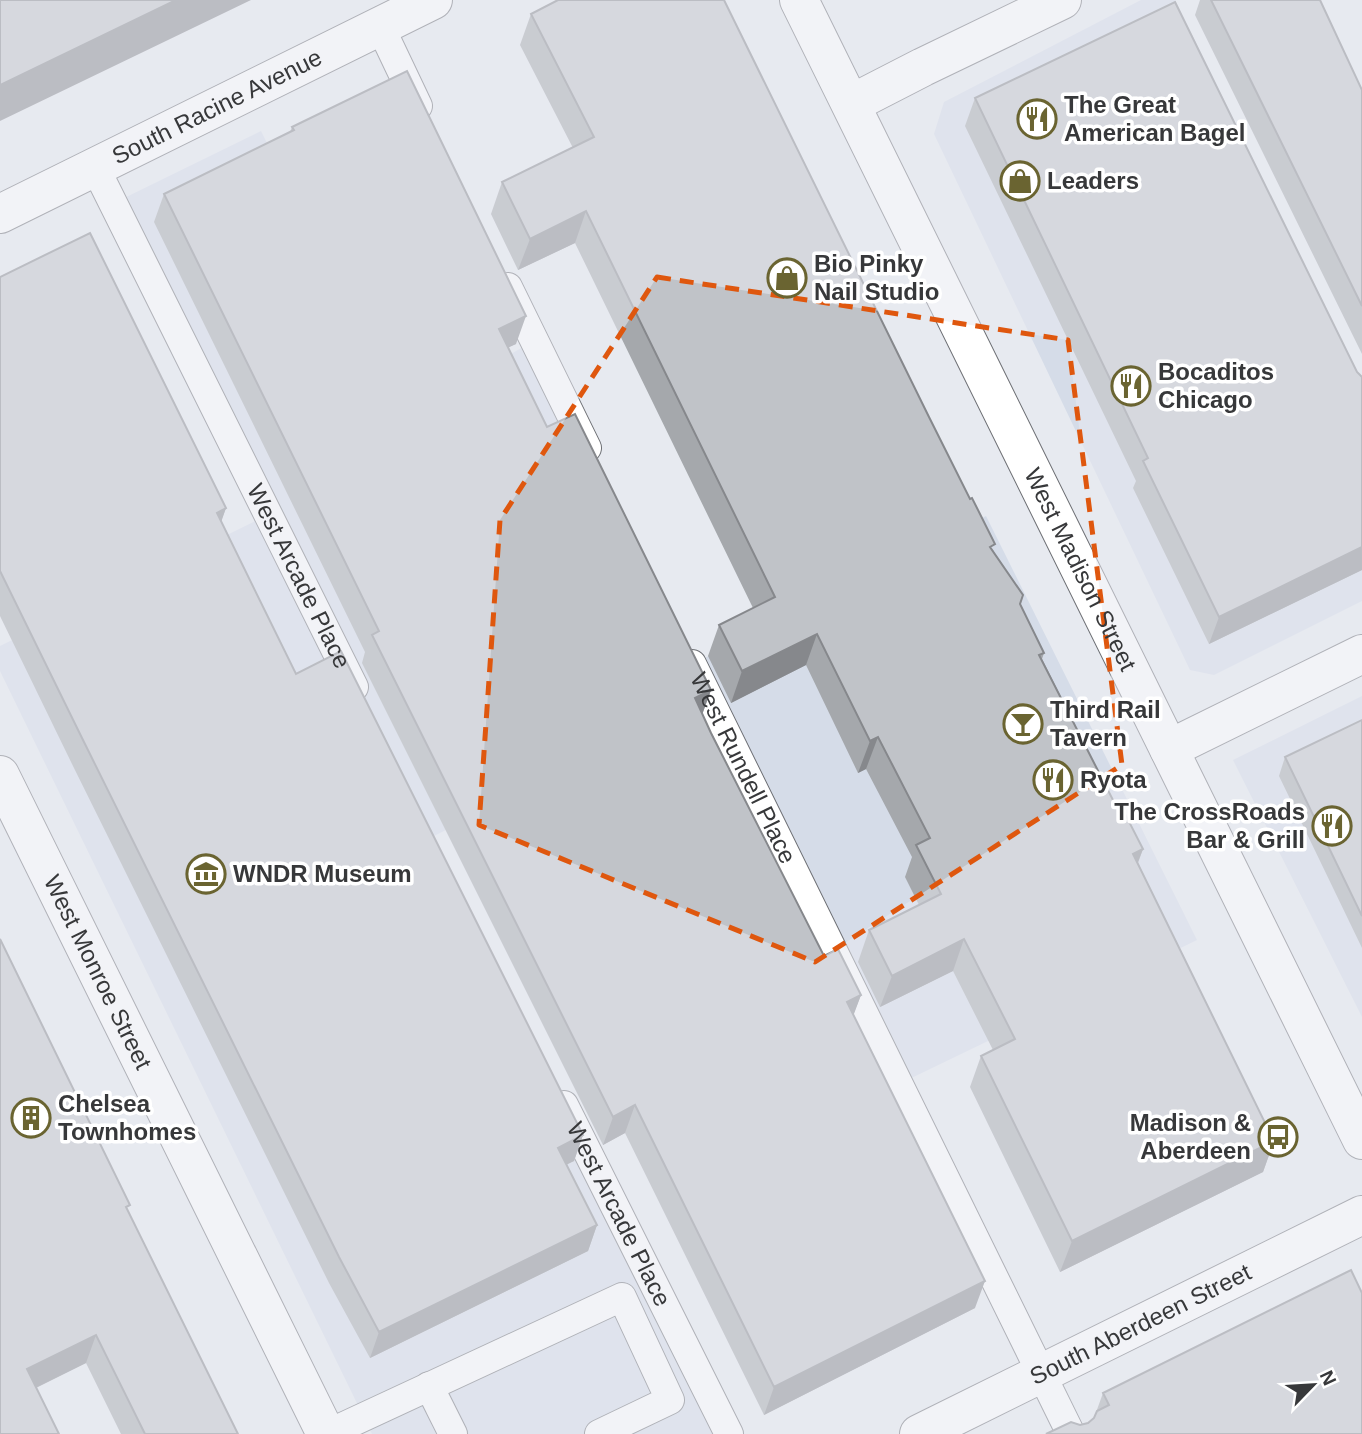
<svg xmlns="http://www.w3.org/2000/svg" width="1362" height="1434" font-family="Arial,sans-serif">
	<rect width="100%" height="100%" fill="#e7eaf0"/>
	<path fill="#d5dce8" d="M1141,0H1175L1362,381V601L1214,675L1190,670L934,134L944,102Z
		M261,131L401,415L534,341L693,664L986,516L1197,940L899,1084L709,697L430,838L728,1434H372L0,671V646L268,515L112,204Z
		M1362,696V1017L1233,760Z"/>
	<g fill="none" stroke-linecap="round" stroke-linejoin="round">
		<g stroke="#6d6f74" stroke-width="30">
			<g id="lane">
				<path d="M380,26L418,106"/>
				<path id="s1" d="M95,167L354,687"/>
				<path d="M508,287L587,448"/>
				<path id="s2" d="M692,664L1071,1434"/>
				<path id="s3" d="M564,1105L729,1434"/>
				<path d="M429,1386L453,1434"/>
				<path d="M327,1434L622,1297L670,1400L599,1434"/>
			</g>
		</g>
		<g stroke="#6d6f74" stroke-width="40">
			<g id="street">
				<path d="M1169,749L1362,654"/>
				<path id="s4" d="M0,775L326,1434"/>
				<path id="s5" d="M919,1434L1362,1215"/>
			</g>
		</g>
		<g stroke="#6d6f74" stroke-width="40">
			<g id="secondary">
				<path id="s6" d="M799,0L1362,1140"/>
				<path d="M851,104L923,67L1062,0"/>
				<path id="s7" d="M0,214L433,0"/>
			</g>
		</g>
		<use href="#lane" stroke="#fff" stroke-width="28"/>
		<use href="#street" stroke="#fff" stroke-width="38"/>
		<use href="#secondary" stroke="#fff" stroke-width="38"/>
	</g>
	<path fill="#a5a8ac" d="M1200,0H1320L1362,90V354L1195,15Z
		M531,14L993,550L1044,653L1042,659L1116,806L1143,849L1138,863L1274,1141L1263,1172L1060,1272L970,1087L981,1056L993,1050L953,971L880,1007L858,962L869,930L919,905L905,877L912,857L866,769L858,773L806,665L731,703L708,656L719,625L753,608L575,243L518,270L491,214L502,182L573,148L520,45Z
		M975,98L1357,372L1362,377V570L1209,644L1133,488L1136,481L965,126Z
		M292,127L516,344L508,347L547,427L711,690L702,714L824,956L861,995L853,1015L975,1308L764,1415L625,1133L603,1145L362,663L365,652L154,222L164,194L290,132Z
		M0,277L226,508L221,521L296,674L583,1135L574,1161L566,1164L597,1225L588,1251L370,1358L329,1283L72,764L0,616Z
		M1362,720V948L1279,776L1285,757Z
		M128,1211L238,1434H121L86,1363L36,1388L0,1434Z
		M1103,1393L1362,1434L1080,1425L1088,1423L1094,1418Z"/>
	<path fill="#86888c" d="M176,0H251L0,121V85Z
		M586,211L575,243L518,270L530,239Z
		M526,316L516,344L489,357L499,329Z
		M226,508L217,534V513Z
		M1362,547V570L1209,644L1219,617Z
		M817,634L806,665L731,703L742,671Z
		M711,690L701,718L695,698Z
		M878,737L866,769L858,773L870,741Z
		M1143,849L1131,880L1133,854Z
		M964,939L953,971L880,1007L892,976Z
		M861,995L851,1022L847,1002Z
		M635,1105L625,1133L603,1145L613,1117Z
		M583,1135L574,1161L548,1174L558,1148Z
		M1274,1141L1263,1172L1060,1272L1072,1241Z
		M597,1225L588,1251L370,1358L379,1332Z
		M985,1281L975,1308L764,1415L774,1387Z
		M96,1335L86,1363L17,1397L27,1369Z"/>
	<path fill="#c0c3c8" stroke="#86888c" stroke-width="2" d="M0,0H176L0,85Z
		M558,0H724L929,417L970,499L972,498L995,544L990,547L1023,595L1020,604L1044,653L1039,655L1116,806L1120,804L1143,849L1133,854L1274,1141L1072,1241L981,1056L1015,1039L964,939L892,976L869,930L941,894L916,845L930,838L878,737L870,741L817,634L742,671L719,625L775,597L586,211L530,239L502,182L594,137L531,14Z
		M1211,0H1320L1362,90V306Z
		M1175,2L1357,372L1362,377V547L1219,617L1143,461L1148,458L975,98Z
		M407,71L526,316L499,329L547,427L575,414L711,690L695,698L711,733L824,956L838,949L861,995L847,1002L985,1281L774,1387L635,1105L613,1117L372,635L379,631L164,194L294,130L292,127Z
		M90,233L226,508L217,513L296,674L341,651L583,1135L558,1148L597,1225L379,1332L339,1257L82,738L0,571V277Z
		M1362,720V916L1285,757Z
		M0,939L130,1205L126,1207L238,1434H145L96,1335L27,1369L59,1434H0Z
		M1351,1270L1362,1293V1434H1046L1071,1422L1080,1425L1088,1423L1094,1418L1097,1411L1109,1405L1103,1393Z"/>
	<path d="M0 0H1362V1434H0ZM657,277L1068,340L1122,765L815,962L479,825L500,520Z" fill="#e7eaf0" fill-opacity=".55" fill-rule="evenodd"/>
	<path fill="none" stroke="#df570e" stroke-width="5" stroke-dasharray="14 9" stroke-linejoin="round" d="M657,277L1068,340L1122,765L815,962L479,825L500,520Z"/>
	<defs>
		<g id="restaurant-ring" transform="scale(2.0125)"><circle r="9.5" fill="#fff" stroke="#6a6431" stroke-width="1.5"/><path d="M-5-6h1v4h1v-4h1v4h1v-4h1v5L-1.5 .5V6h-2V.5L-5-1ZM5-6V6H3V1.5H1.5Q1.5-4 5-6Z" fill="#6a6431"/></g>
		<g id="shop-ring" transform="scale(2.0125)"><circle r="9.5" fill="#fff" stroke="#6a6431" stroke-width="1.5"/><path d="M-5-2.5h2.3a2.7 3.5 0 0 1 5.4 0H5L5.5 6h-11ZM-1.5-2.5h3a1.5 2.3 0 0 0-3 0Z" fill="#6a6431"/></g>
		<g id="bar-ring" transform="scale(2.0125)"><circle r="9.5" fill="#fff" stroke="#6a6431" stroke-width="1.5"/><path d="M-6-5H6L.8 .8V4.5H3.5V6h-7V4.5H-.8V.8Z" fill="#6a6431"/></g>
		<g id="museum-ring" transform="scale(2.0125)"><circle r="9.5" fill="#fff" stroke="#6a6431" stroke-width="1.5"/><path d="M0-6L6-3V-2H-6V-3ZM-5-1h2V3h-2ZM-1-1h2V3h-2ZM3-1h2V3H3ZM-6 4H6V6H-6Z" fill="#6a6431"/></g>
		<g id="building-ring" transform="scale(2.0125)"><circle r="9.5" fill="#fff" stroke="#6a6431" stroke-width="1.5"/><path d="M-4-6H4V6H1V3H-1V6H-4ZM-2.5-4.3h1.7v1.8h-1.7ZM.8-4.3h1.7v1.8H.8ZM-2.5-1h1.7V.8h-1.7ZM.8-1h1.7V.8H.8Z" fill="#6a6431"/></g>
		<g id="bus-ring" transform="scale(2.0125)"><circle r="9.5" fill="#fff" stroke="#6a6431" stroke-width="1.5"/><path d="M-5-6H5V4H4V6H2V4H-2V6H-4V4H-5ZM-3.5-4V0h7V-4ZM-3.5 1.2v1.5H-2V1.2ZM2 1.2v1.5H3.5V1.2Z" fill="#6a6431"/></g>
	</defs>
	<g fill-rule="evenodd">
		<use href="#restaurant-ring" x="1037" y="119"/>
		<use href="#shop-ring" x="1020" y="181"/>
		<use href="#shop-ring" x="787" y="278"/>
		<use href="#restaurant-ring" x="1131" y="386"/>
		<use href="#bar-ring" x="1023" y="724"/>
		<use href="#restaurant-ring" x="1053" y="780"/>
		<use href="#restaurant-ring" x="1332" y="826"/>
		<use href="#museum-ring" x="206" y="874"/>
		<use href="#building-ring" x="31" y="1118"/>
		<use href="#bus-ring" x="1278" y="1137"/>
	</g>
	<g text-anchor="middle" stroke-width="7" stroke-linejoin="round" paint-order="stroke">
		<g font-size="24" font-weight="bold" fill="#37383a" stroke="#fff" text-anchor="start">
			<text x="1064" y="113">The Great<tspan x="1064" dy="28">American Bagel</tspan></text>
			<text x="1047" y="189">Leaders</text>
			<text x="814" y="272">Bio Pinky<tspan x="814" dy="28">Nail Studio</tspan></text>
			<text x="1158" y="380">Bocaditos<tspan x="1158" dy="28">Chicago</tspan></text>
			<text x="1050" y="718">Third Rail<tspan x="1050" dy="28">Tavern</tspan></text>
			<text x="1080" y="788">Ryota</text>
			<text x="1305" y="820" text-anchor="end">The CrossRoads<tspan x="1305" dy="28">Bar &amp; Grill</tspan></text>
			<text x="233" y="882">WNDR Museum</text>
			<text x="58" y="1112">Chelsea<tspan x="58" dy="28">Townhomes</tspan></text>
			<text x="1251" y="1131" text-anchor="end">Madison &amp;<tspan x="1251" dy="28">Aberdeen</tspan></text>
		</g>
		<g font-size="24" fill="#37383a" stroke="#fff">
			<text dy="8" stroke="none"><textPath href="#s7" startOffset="242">South Racine Avenue</textPath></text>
			<text dy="8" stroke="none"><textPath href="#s6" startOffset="635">West Madison Street</textPath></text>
			<text dy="8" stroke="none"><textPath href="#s1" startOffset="457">West Arcade Place</textPath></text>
			<text dy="8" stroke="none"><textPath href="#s2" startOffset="116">West Rundell Place</textPath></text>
			<text dy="8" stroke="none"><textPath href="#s4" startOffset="220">West Monroe Street</textPath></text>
			<text dy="8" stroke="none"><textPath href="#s3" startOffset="122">West Arcade Place</textPath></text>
			<text dy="8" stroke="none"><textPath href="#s5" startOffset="247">South Aberdeen Street</textPath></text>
		</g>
	</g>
	<g transform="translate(1313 1385) rotate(65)" stroke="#ffffff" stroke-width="5" paint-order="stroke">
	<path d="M0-5L12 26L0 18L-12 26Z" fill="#37383a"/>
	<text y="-10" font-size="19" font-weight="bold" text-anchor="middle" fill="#37383a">N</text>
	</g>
</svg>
